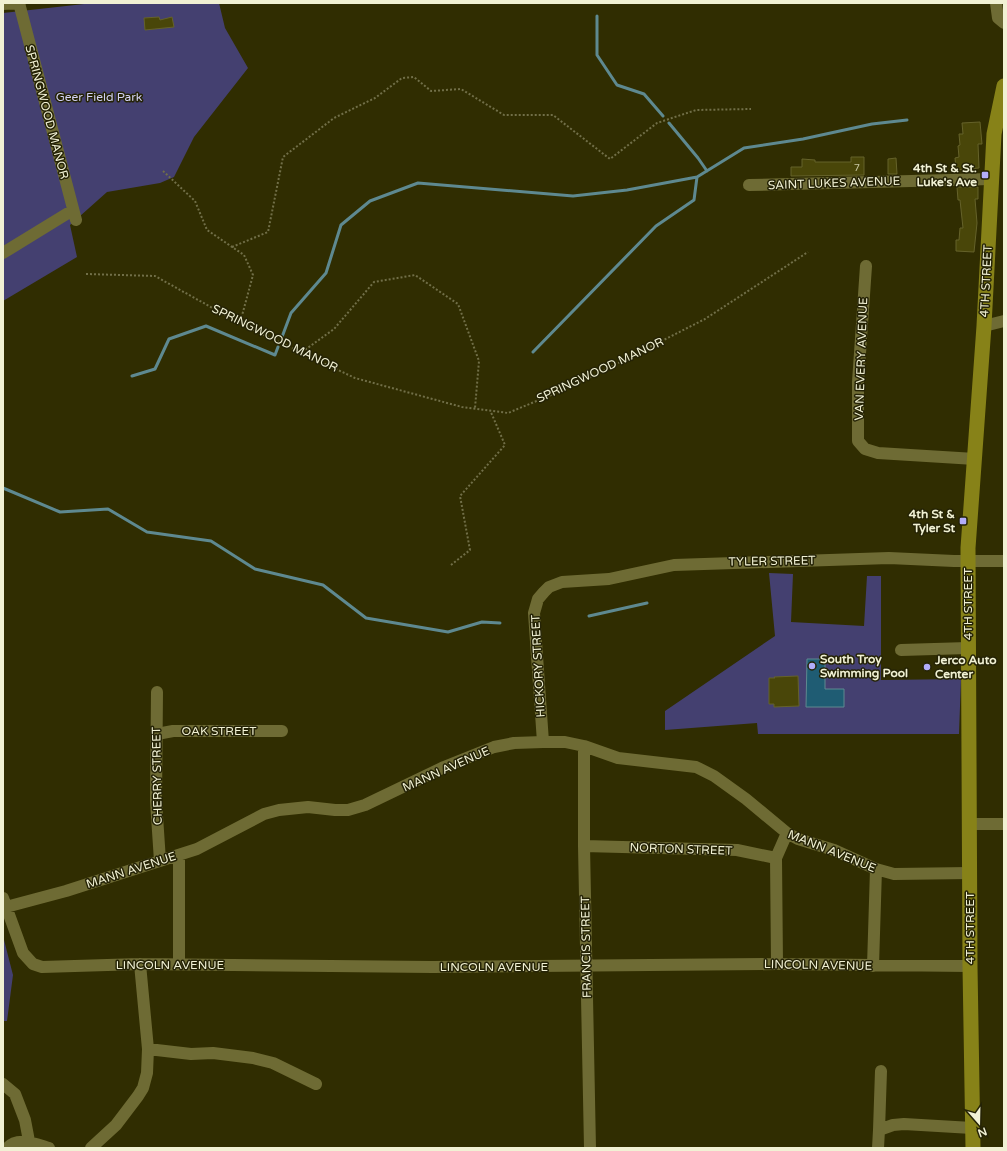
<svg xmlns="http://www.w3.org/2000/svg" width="1007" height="1151" font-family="'Varela Round',sans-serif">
	<rect width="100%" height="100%" fill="#302d01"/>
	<path fill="#444070" d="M93,3H219L225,28L248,68L194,137L174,177L160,183L107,192L70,225L77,257L3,301V13Z
		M769,573L793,574L791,622L864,626L867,576H881V680L961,679L959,734H758L757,723L665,730V711L775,636Z
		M3,936L13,975L7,1021H3Z"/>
	<path fill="#1f5c73" stroke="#5e8990" d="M807,659H825V689H844V707H806Z"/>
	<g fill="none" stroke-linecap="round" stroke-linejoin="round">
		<path stroke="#5e8990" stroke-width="3" d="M597,16V55L617,85L644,94L663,116
			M669,123L698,158L707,171
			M282,337L291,313L326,273L341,225L370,201L418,183L573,196L627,190L697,177L744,148L803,139L872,124L907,120
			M533,352L656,226L694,200L697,177
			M132,376L155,369L169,339L206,326L275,355L278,347
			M3,488L60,512L108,509L147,532L211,541L255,569L323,585L366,618L448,632L482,622L500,623
			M589,616L647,603"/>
	</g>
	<path fill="#494609" stroke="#65622a" d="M159,17L160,20L172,17L174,27L145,30L144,18Z
		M980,122L982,144H978L979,168L956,170L955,158L959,157L958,146L960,145L959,134H963L962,123Z
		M851,157H864V175L791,176V167H802V159L815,160V162H851Z
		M896,158L897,174H888V159Z
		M957,187H978V199H975L977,223L974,252L956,251V240H959L960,228H963L960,200H958Z
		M798,676L799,706L774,707V704H769V678H775L774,677Z"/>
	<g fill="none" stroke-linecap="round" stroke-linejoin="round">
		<path stroke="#716f48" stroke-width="2" stroke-dasharray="2 2" stroke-linecap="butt" d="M163,171L195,201L207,230L244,255L253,275L240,323
			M232,247L268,232L283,157L334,118L375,98L402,78L414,77L431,91L461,89L504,115H553L610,159L657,123L696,110L751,109
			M86,274L155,276L245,326L355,378L462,407L508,413L577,384L705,319L808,252
			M302,352L334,329L374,282L415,275L458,304L479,361L475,408
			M451,565L470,550L460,496L505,445L490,410"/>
		<path stroke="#6e6b34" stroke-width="12" d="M19,3L76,220
			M996,3L998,18L1004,23
			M3,4L20,3
			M749,185L991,179
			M3,253L73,210
			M866,266L858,382V441L865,449L878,453L975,459
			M984,326L1004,321
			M901,650L968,648
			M157,692L156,801L160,861
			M157,734L173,731H282
			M543,742L534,613L538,599L544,592L549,587L562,582L609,579L674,565L889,558L954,561H1004
			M584,746V846L590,1148
			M970,824H1004
			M584,846L737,850L776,858
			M3,898L23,953L33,964L42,967L140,964L433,967L777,964L970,966
			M6,907L66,891L197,849L264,814L279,810L308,807L335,810H348L365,805L444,767L494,747L514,743L543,742H565L584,746L618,758L696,767L714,776L746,799L787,833L798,839L834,850L876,869L894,874L970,873
			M179,964V855
			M777,964L776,858L787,833
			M873,966L876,869
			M148,1049L191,1054L213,1053L253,1058L273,1063L316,1084
			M3,1084L15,1094L25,1120L29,1141
			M879,1130L881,1071
			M7,1148C18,1136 36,1144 49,1148
			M91,1148L116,1125L138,1096L143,1088L147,1073L148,1049L140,964
			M878,1148L879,1130L893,1125L904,1124L972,1128"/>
		<path stroke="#878218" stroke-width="15" d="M973,1148L970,966L968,548L984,326L994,134L1004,86"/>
	</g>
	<g fill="#b2adfa" stroke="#252306" stroke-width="1.5">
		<rect x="981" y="171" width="8" height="8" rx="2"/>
		<rect x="959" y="517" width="8" height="8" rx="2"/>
		<circle cx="812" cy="666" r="4"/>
		<circle cx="927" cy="667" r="4"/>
	</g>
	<g text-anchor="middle" stroke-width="3" stroke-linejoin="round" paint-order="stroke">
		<g font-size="10" fill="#c7c6a1">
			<text x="857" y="171">7</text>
		</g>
		<g font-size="12" fill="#d3d2f5" stroke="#252306">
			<text x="99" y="101">Geer Field Park</text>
		</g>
		<g font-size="12" fill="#f1f1d4" stroke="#252306">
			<text transform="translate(47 112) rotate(75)" y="4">SPRINGWOOD MANOR</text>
			<text transform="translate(834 183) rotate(-2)" y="4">SAINT LUKES AVENUE</text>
			<text transform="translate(986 281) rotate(-87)" y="4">4TH STREET</text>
			<text transform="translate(275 338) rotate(26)" y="4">SPRINGWOOD MANOR</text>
			<text transform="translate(861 359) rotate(-88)" y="4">VAN EVERY AVENUE</text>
			<text transform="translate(600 370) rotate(-25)" y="4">SPRINGWOOD MANOR</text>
			<text transform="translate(772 561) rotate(-1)" y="4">TYLER STREET</text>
			<text transform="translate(968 604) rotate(-90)" y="4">4TH STREET</text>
			<text transform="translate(538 666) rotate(-93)" y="4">HICKORY STREET</text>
			<text x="219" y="735">OAK STREET</text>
			<text transform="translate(446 769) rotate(-24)" y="4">MANN AVENUE</text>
			<text transform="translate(157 776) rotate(-91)" y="4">CHERRY STREET</text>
			<text transform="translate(681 849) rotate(2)" y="4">NORTON STREET</text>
			<text transform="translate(832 851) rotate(22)" y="4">MANN AVENUE</text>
			<text transform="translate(131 870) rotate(-18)" y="4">MANN AVENUE</text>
			<text transform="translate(970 928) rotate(-90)" y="4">4TH STREET</text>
			<text transform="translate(586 947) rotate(-91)" y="4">FRANCIS STREET</text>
			<text x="170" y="969">LINCOLN AVENUE</text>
			<text transform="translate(818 965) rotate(1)" y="4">LINCOLN AVENUE</text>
			<text x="494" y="971">LINCOLN AVENUE</text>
		</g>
		<g font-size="12" font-weight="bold" fill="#f1f1d4" stroke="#252306" text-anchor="end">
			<text x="977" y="172">4th St &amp; St.<tspan x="977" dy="14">Luke's Ave</tspan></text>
			<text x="955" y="518">4th St &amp;<tspan x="955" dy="14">Tyler St</tspan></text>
			<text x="820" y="663" text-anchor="start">South Troy<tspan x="820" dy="14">Swimming Pool</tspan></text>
			<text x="935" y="664" text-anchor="start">Jerco Auto<tspan x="935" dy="14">Center</tspan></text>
		</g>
	</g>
	<rect width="1007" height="1151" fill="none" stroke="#f1f1d4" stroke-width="8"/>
	<g transform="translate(979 1123) rotate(160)" stroke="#252306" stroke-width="3" paint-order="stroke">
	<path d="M0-3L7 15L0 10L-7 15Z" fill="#f1f1d4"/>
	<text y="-6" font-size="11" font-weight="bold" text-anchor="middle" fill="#f1f1d4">N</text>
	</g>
</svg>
